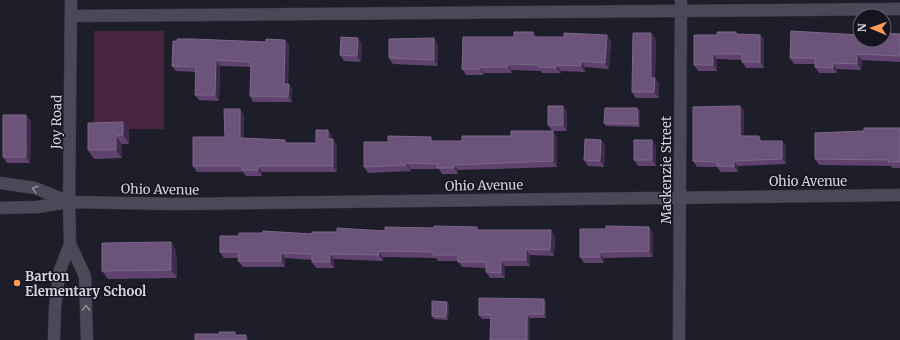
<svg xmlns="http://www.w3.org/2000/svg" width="900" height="340" font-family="Merriweather,serif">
	<rect width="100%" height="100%" fill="#1e1d2a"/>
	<path fill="#48253f" d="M94,31H164V129H94Z"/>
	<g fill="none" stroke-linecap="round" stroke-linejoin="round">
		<g stroke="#3a3843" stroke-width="13">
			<path id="minor" d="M71,0L69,202L70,244L85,276L87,340
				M71,16L900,9
				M0,183L35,188L67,201
				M0,208L37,207L69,202L176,204L900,195
				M54,340L55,307L60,270L70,244
				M679,340L681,0"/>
		</g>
		<use href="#minor" stroke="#4a4958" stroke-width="12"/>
	</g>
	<path fill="#5f436e" d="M533,32L537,37L611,41L609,69L585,67V72L561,71V73H542L541,71L512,70V73H484V75H466L462,69L514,37Z
		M651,33L656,39L655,79L659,84V98H636L632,92Z
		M737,34L760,35L764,40V68H746L742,62V60L717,59V71H698L694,65L717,35Z
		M900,34V62L862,60L861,70L837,69V73H819L815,67V64H794L790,58L860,40Z
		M285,40L289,45L288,84L292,89V102H253L250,96L251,67L220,66L219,101L199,100L195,95L196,72L176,71L172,66L266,42Z
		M362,44L361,62L344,61L340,55Z
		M438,44V66L393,64L389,58Z
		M563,106L567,112V131H552L548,125Z
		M740,106L744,111L743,136H759L762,141L786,146V164L738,166V172H721L717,167H697L693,161Z
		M637,108L640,111V127L606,126L604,123Z
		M244,115V138L286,143H316L332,136V139H333L337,145V172H262V176H246L243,172H197L193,166L225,137Z
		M31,121L30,163H7L3,157Z
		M88,123L129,130V144H122V158L94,159L88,150Z
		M900,128V168H892L891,166L819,165L815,159L864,131Z
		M557,137V167L458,170V174H442L439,169H411V171L368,173L364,167L388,142L434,141H462Z
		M601,140L605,146L604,167L588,166L584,160Z
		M656,146V166H638L634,160Z
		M477,227L479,230L555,236L554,256L530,255V266H505V278H490L486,272V268L462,267L458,261H438L436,258L383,257V261L334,259V268H316L312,262V260L285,258V267H243L238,261L239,258H224L220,252L239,236L312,234L337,232Z
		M649,227L653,233V257L604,258V263H584L580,257L606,229Z
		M171,242L176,251L177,278L108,279L102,271Z
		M544,299L546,303V318H530V340H490L491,319H482L479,315Z
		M449,305L448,320L434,319L432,316Z"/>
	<path fill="#402d4e" d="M533,32L537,38L533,37Z
		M651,33L656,39L655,79L659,84V98L654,92L651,78Z
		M607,35L611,41L609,69L605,63Z
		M760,35L764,40V68L760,62Z
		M358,38L362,44L361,62L357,56Z
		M434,38L438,44V66L434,60Z
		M285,40L289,45L288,89L284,84Z
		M713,54L717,59V71L713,65Z
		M857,54L862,60L861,70L857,64Z
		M216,60L220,66L219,101L215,95Z
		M581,61L585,67V72L581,66Z
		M833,63L837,69V73L833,68Z
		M508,64L512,70V73L508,67Z
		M556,65L561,71V73L556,68Z
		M480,67L484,73V75L480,69Z
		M289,84L292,89V102L288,97Z
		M563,106L567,112V131L563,125Z
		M740,106L744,111L743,141L740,136Z
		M637,108L640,111V127L638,124Z
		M240,109L244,115V143L240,138Z
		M26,115L31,121L30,163L26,157Z
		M123,122L129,130V144L123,135Z
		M328,130L332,136V145L328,139Z
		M553,131L557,137V167L553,161Z
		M116,136L122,144V158L116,150Z
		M333,139L337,145V172L333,166Z
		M601,140L605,146L604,167L600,161Z
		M652,140L656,146V166L652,160Z
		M782,141L786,146V164L782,159Z
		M734,161L738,166V172L734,167Z
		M407,163L411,169V171L406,165Z
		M454,165L458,170V174L454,168Z
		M258,166L262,172V176L258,170Z
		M649,227L653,233V257L649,251Z
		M551,230L555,236L554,256L550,250Z
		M171,242L176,251L177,278L171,270Z
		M526,249L530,255V266L526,260Z
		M379,251L383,257V261L379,255Z
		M600,252L604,258V263L600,257Z
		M281,253L285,258V267L281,261Z
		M330,254L334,259V268L330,262Z
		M501,260L505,266V278L501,273Z
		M544,299L546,303V318L544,314Z
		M447,302L449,305L448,320L446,317Z
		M527,314L530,318V340H527Z
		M246,335L248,338V340H246Z"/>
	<path fill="#6c537a" stroke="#7c678a" d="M791,31L860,35V40H884V33L900,34V56L857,54V64L833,63V68L815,67V58H790Z
		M514,32H533V37H564V33L607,35L605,63L581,61V66L556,65V68L538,67V65L508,64V67H480V69H462L463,37H514Z
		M717,32H736V34L760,35V62H742V54H713V65H694V35H717Z
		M633,33H651V78H655L654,92H632Z
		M341,37L358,38L357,56L340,55Z
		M434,38V60L389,58V39Z
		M177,39H193L266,42V39L285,40L284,84H289L288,97L250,96L251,62L216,60L215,95H195L196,67L172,66L173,41H177Z
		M548,106H563V125H548Z
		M740,106V136H759V141H782V159L734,161V167L717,166V162L693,161V107Z
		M605,108H637L638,124L604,123Z
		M224,109H240V138L285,140V143H316V130H328V139H333V166H258V170H242V166H193V137H225Z
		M3,115H26V157H3Z
		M123,122V135L116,136V150H88V123Z
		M864,128H900V162H888V160L815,159V133L864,131Z
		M511,131H553V161L454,165V168H437L438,164L407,163L406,165L364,167V142H388V136L431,137V141H462V136H511Z
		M585,139L601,140L600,161L584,160Z
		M634,140H652V160H634Z
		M434,226L477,227V230H551L550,250L526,249V260H501V273L486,272V262H458V255H433V252L379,251V255L330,254V262H312V254L281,253V261H238L239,252H220V236H239V233H263V231L312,234V232H337V228L385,231V227L434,228Z
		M606,226L649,227V251L600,252V257H580V229H606Z
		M171,242V270L102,271V243Z
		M479,298L544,299V314H527V340H490L491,315H479Z
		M432,301L447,302L446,317L432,316Z
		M219,332H235V335H246V340H195V334H220Z"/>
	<defs><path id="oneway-chevron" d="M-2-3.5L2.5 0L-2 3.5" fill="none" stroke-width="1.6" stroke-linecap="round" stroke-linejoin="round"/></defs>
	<g stroke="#908f9a">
		<use href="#oneway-chevron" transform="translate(35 189) rotate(-163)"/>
		<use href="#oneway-chevron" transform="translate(86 308) rotate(-91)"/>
	</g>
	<circle fill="#ff9b5a" stroke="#151420" stroke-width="1.5" cx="17" cy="283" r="4"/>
	<g text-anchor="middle" stroke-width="3" stroke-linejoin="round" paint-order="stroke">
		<g font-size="13" fill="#d5d5dd" stroke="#151420">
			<text transform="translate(56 122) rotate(-89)" y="5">Joy Road</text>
			<text transform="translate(666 170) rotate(-90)" y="5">Mackenzie Street</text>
			<text x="808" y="186">Ohio Avenue</text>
			<text transform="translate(484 185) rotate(-1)" y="5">Ohio Avenue</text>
			<text transform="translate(160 189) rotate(1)" y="5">Ohio Avenue</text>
		</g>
		<g font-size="13" font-weight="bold" fill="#d5d5dd" stroke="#151420" text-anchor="start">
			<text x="25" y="281">Barton<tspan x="25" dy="15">Elementary School</tspan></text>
		</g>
	</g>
	<g transform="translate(872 28) rotate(272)"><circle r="19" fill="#151420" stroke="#62616c"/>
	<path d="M0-3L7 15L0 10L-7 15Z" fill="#ff9b5a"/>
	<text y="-6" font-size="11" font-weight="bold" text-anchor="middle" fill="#d5d5dd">N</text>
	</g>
</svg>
